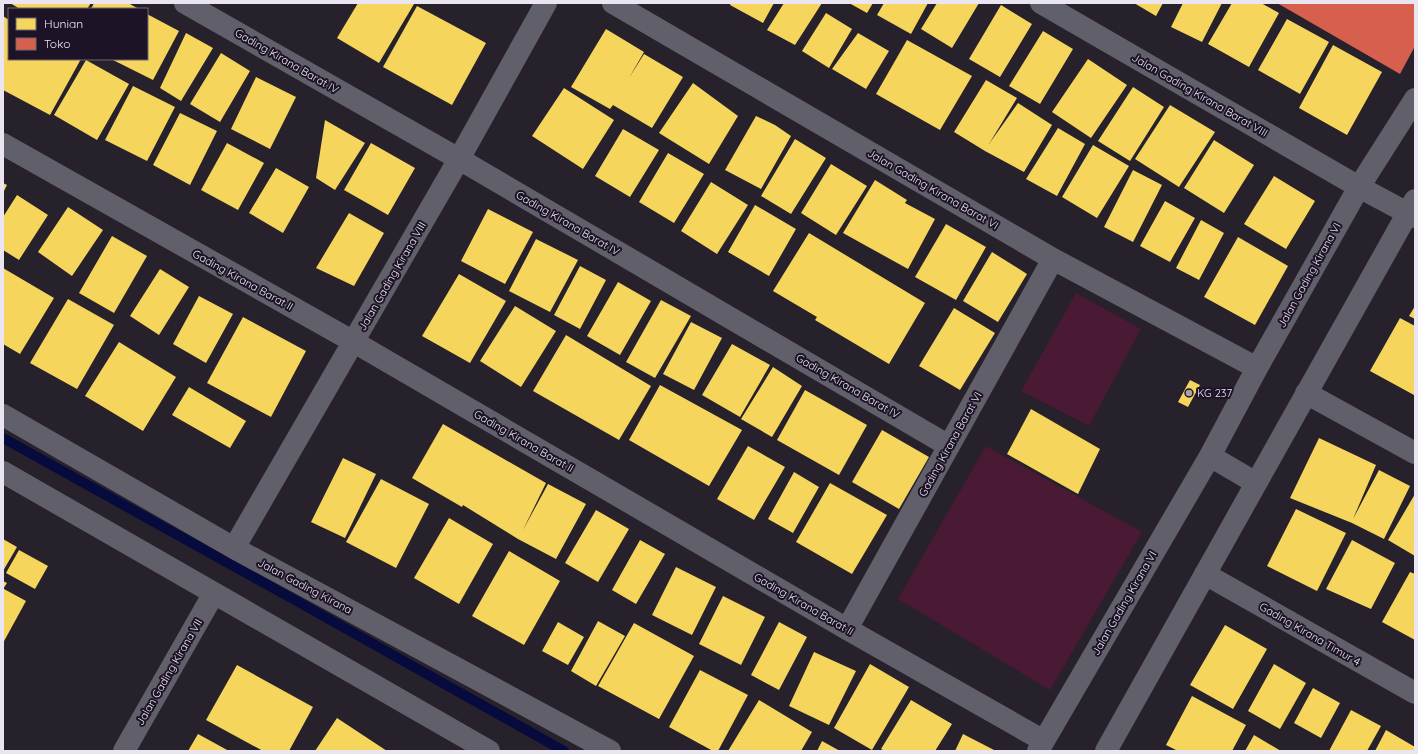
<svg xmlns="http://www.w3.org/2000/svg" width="1418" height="754" font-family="Quicksand,sans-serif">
	<rect width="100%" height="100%" fill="#26212b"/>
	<path fill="#4a1934" d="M1076,293L1141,329L1089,426L1021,391Z
		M986,446L1142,532L1050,690L898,599Z"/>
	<path fill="#f6d55c" d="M10,3H91L87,9H20Z
		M94,3H128L139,9H91Z
		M358,3H411L414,4L379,63L337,38Z
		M731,3H774L763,23L730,5Z
		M784,3H822L795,45L767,30Z
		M849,3H873L867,13Z
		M884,3H928L911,34L877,15Z
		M937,3H979L952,48L921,29Z
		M1134,3H1163L1156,16Z
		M1183,3H1222L1202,42L1171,27Z
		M1232,3H1261L1279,13L1249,67L1208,44Z
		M1001,5L1032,24L1000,77L969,59Z
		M417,6L486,43L452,105L383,67Z
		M826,13L852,29L829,68L802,51Z
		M147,14L179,31L153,80L111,59H147Z
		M3,16L9,20V59H81L50,115L3,90Z
		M1287,19L1329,42L1300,94L1258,70Z
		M606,29L644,52L629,78L644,54L683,77L652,128L613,105L610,109L571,87Z
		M1043,31L1073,49L1040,104L1009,86Z
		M186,33L213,48L181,101L160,88Z
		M858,33L889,51L866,89L832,69Z
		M907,40L972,76L940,130L876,94Z
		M1333,45L1382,72L1347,135L1299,108Z
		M221,53L250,71L220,122L190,104Z
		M1088,59L1127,85L1091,138L1052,112Z
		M86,60L129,84L97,140L54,115Z
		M256,77L296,97L270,149L231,129Z
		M986,80L1017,98L989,144L1018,103L1052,125L1024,172L985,151L954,132Z
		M693,83L738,116L709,164L659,133Z
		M133,86L175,107L147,161L105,140Z
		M1133,87L1164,107L1130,161L1098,141Z
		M564,88L614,120L583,169L532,136Z
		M1170,105L1215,132L1179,187L1135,159Z
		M180,113L217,131L190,185L153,165Z
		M756,116L775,125L791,136L761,189L725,170Z
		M325,120L365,143L335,190L316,178Z
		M1058,128L1085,144L1057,196L1026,179Z
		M623,129L659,150L630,197L595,176Z
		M795,139L826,158L791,214L761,196Z
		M1214,140L1254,165L1224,213L1184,188Z
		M227,143L264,163L238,210L201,190Z
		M371,143L415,168L388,215L344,190Z
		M1093,145L1129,166L1097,218L1062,197Z
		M668,153L704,174L674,223L639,202Z
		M831,164L867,186L836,235L801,213Z
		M276,168L309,187L283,233L249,213Z
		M1133,170L1162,185L1133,242L1104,227Z
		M1274,176L1315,201L1286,249L1244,224Z
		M875,180L907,200L905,203L935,219L908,269L843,233Z
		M711,182L748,205L717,254L681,231Z
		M3,183L7,185L3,193Z
		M17,195L48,215L19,260L3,250V217Z
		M1165,201L1195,218L1170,262L1140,246Z
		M755,205L796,229L769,276L728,252Z
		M68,207L103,230L72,276L38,252Z
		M488,209L533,232L505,284L461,261Z
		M349,213L384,233L354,286L316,268Z
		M1201,220L1224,233L1199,280L1176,268Z
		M946,224L986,247L956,300L915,277Z
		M809,233L925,303L889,364L815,320L817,317L773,291Z
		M112,236L147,256L114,313L79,293Z
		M1238,237L1288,266L1255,325L1204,297Z
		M536,239L578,260L550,312L509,291Z
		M992,252L1027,274L998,322L963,301Z
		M580,266L606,280L580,329L554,315Z
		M3,268L54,298L20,354L3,344Z
		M160,269L189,287L159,335L130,316Z
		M459,274L506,301L470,363L422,336Z
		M618,282L651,301L620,355L587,336Z
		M199,296L233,314L206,363L173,344Z
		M68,299L114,325L77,389L30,363Z
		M661,300L691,316L655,378L626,362Z
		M515,306L556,331L521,387L480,361Z
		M1415,306V319L1409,316Z
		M954,308L995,333L960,390L919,366Z
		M243,317L306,351L271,417L207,383Z
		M1400,318L1415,326V393L1414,395L1370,371Z
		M691,322L722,338L694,390L663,374Z
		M566,335L651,386L619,440L533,391Z
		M119,342L176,377L143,431L85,396Z
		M732,344L770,365L740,417L702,395Z
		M773,367L802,386L772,437L741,419Z
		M1190,380L1200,385L1188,407L1178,402Z
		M660,385L742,430L709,486L629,440Z
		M189,387L246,421L230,448L172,415Z
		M805,390L867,425L839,475L777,440Z
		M1031,409L1100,449L1078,494L1007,454Z
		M443,424L546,483L523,530L548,484L586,504L556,559L518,539L463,505L462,507L412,478Z
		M882,430L929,457L899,509L852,482Z
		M1319,438L1376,465L1353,519L1379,470L1410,486L1384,539L1352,523L1290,498Z
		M748,446L785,467L754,520L717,499Z
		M343,458L376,474L345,538L311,522Z
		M794,472L819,487L793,533L768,519Z
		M381,479L429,504L396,568L346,542Z
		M830,483L887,515L852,574L796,542Z
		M1415,494V556L1388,540Z
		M1296,509L1346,533L1317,591L1267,566Z
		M596,510L629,529L598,582L565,563Z
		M449,518L493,544L459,604L414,578Z
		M3,539L17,547L3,571Z
		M640,540L665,554L636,604L612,590Z
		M1352,540L1395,563L1371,609L1326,589Z
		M19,550L48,566L35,589L6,573Z
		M509,551L560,581L524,645L472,616Z
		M676,567L716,587L692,635L652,615Z
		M1410,572L1415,574V640L1382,622Z
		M3,581L7,583L3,589Z
		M4,589L26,601L3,643V591Z
		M723,596L765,617L741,665L699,644Z
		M598,621L625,636L596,686L571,671Z
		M558,622L584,637L568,665L542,651Z
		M779,622L807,637L779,690L751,675Z
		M634,623L694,656L659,719L598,686Z
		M1225,625L1267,649L1233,709L1190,685Z
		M814,652L856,671L829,725L789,706Z
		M870,664L909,687L872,750L834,728Z
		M1274,664L1306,683L1280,729L1248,711Z
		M237,665L313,707L289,751H263L206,720Z
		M700,670L748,695L718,751H713L669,727Z
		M1313,688L1340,703L1321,738L1294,723Z
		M1192,696L1246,725L1232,751H1178L1166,745Z
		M759,700L812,732L801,751H728Z
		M911,700L952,724L935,751H885L881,749Z
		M1351,710L1381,726L1367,751H1329Z
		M337,718L387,751H315Z
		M1386,730L1415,747V751H1375Z
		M198,734L229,751H188Z
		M963,734L996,751H955Z
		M1254,735L1281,751H1245Z
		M822,741L840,751H817Z"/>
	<path fill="#d6604d" d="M1277,3H1415V46L1400,74Z"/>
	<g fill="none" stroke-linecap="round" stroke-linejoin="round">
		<path stroke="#060a3d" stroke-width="10" d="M3,438L293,599L564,751"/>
		<path stroke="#615f6a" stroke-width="22" d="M185,3L459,159L949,446
			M613,3L1053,259L1257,368
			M1041,3L1359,187L1415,217
			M3,144L354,342L847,629L1044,741
			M1306,393L1415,453
			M3,415L234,548L610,751
			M1210,456L1256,483
			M3,472L489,751
			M234,548L459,159L546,3
			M1205,574L1415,693
			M847,629L1053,259
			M124,751L214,593
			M1038,751L1210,456L1257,368L1359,187L1415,99
			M1106,751L1415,200"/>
	</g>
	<circle fill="#a6a0ac" stroke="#1d1326" stroke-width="1.5" cx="1189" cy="393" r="4"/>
	<g text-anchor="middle" stroke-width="4" stroke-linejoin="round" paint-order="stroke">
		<g font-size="11" fill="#ebe4f1" stroke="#1d1326">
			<text transform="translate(287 61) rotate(30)" y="4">Gading Kirana Barat IV</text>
			<text transform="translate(1200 95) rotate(30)" y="4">Jalan Gading Kirana Barat VIII</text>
			<text transform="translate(933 189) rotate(30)" y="4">Jalan Gading Kirana Barat VI</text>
			<text transform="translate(568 223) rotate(30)" y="4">Gading Kirana Barat IV</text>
			<text transform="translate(1309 275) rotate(-61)" y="4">Jalan Gading Kirana VI</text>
			<text transform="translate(392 276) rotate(-60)" y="4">Jalan Gading Kirana VIII</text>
			<text transform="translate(243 280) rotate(29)" y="4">Gading Kirana Barat II</text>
			<text transform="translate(848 386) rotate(30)" y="4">Gading Kirana Barat IV</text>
			<text transform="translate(524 441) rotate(30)" y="4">Gading Kirana Barat II</text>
			<text transform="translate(950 444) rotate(-61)" y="4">Gading Kirana Barat VI</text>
			<text transform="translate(305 586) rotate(28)" y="4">Jalan Gading Kirana</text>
			<text transform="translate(1124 603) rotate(-60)" y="4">Jalan Gading Kirana VI</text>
			<text transform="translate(804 604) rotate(30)" y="4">Gading Kirana Barat II</text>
			<text transform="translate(1310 634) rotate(30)" y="4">Gading Kirana Timur 4</text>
			<text transform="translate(169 672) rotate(-60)" y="4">Jalan Gading Kirana VII</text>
		</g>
		<g font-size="11" fill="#ebe4f1" stroke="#1d1326" text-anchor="start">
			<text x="1197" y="397">KG 237</text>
		</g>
	</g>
	<rect width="1418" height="754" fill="none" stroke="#ebe4f1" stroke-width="8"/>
	<rect x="8" y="8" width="140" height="52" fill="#1d1326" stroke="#6f6777"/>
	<rect x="16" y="18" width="20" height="12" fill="#f6d55c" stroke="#6f6777"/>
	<text x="44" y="28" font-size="12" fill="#ebe4f1">Hunian</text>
	<rect x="16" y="38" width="20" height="12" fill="#d6604d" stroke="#6f6777"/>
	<text x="44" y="48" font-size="12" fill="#ebe4f1">Toko</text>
</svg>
